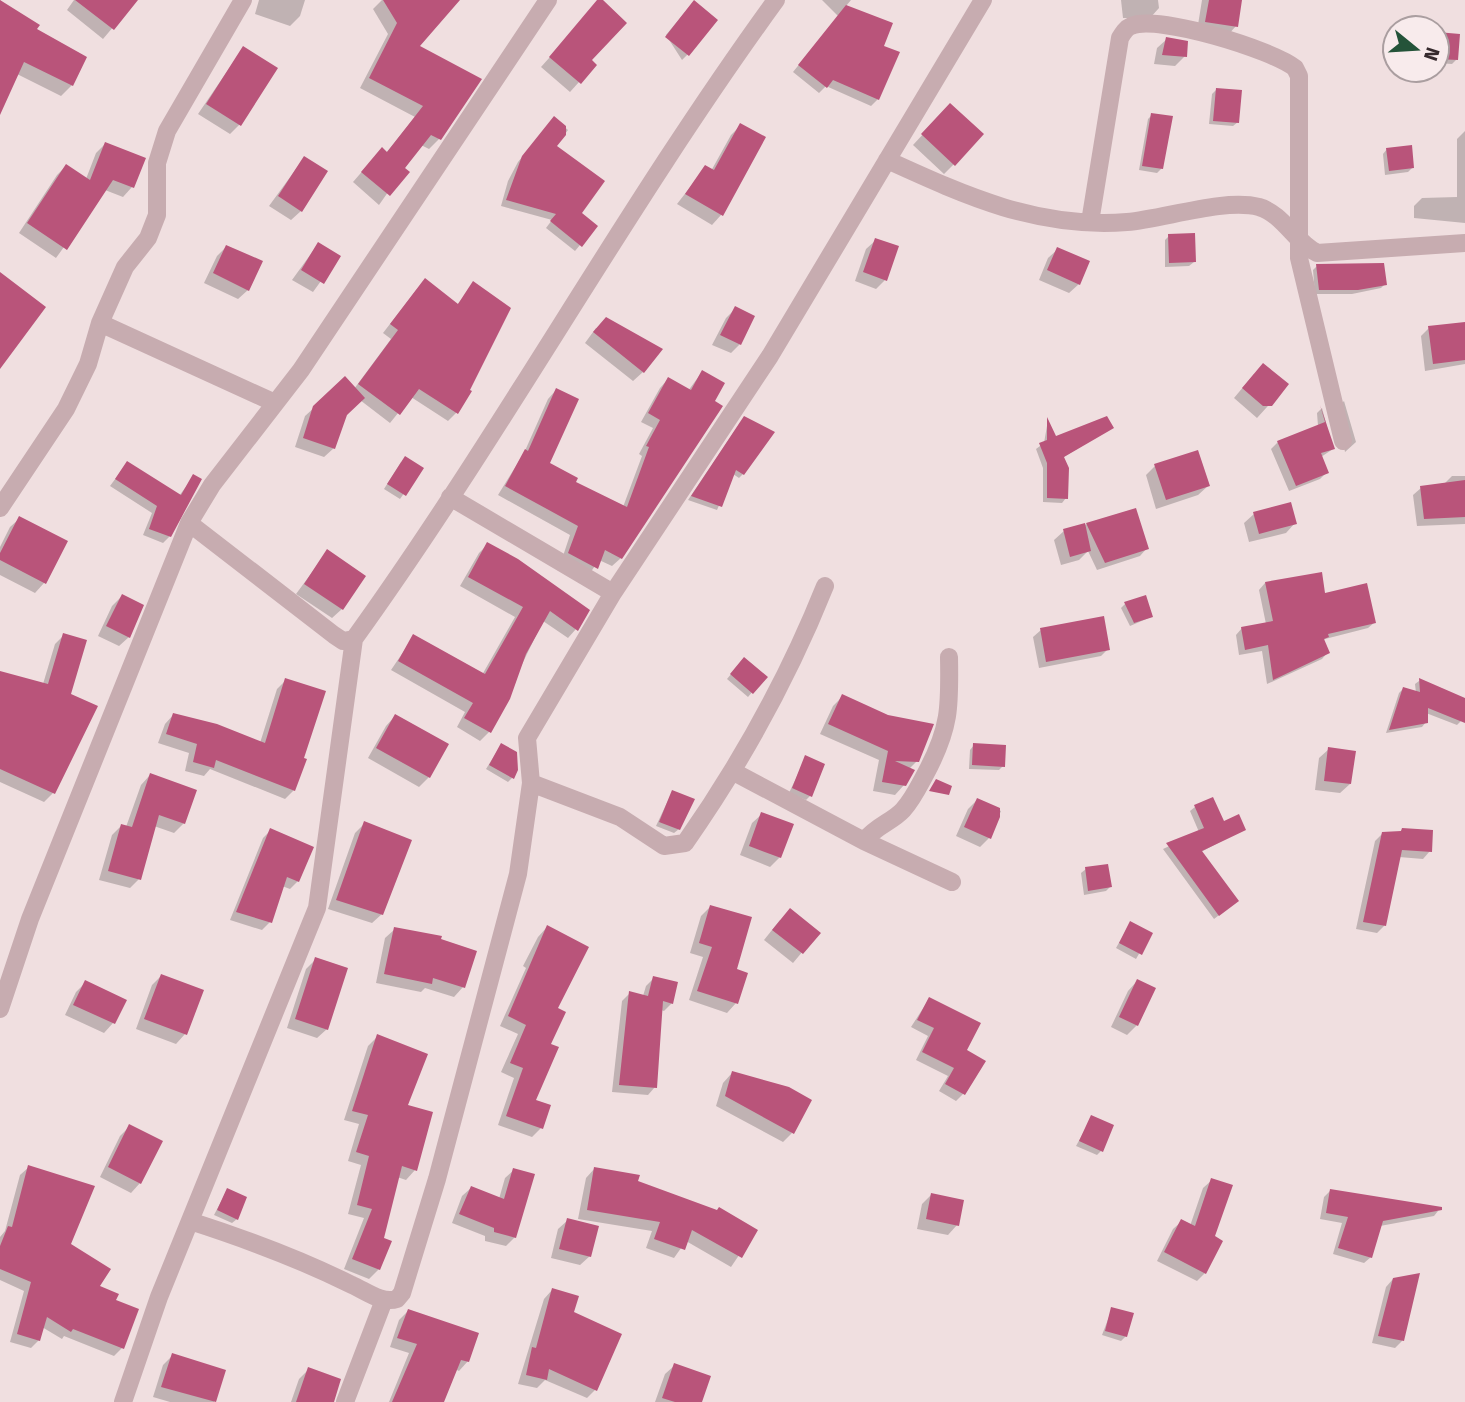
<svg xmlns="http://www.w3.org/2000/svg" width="1465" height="1402" font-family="'Fira Sans',sans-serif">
	<rect width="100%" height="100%" fill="#f0dfe0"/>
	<path fill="#0003" d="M0,0L34,30L72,85L61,96L17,74L0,111Z
		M74,0H136L103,39L67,10Z
		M259,0H305L300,16L290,26L255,14Z
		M382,0H447L418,46L439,139L429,149L421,145L379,205L353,182L372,160L386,153L415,117L360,88L388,34L373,9Z
		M601,0L589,60L579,82L570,92L541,67Z
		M822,0H851L846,6L882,47L878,99L871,106L826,86L819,93L793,72L838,16Z
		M1121,0H1158L1159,8L1150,18H1123Z
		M1202,0H1240L1236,26L1227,36L1197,31Z
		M685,12L691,51L682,60L666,35Z
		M1437,34L1456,60L1452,64L1437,63Z
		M1167,39L1185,56L1175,66L1154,64L1157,48Z
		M243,48L240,124L230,134L198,114Z
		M1216,90L1238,122L1233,126L1209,124L1212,94Z
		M950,105L954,164L944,174L913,145Z
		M1152,115L1162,168L1157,173L1139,170L1148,119Z
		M554,118L568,130L555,147L579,213L580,245L575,251L546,228L552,220L501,206L508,181L518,162Z
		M741,125L763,138L721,215L712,225L677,204L705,168L711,171L731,135Z
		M1465,131V223L1414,218V206L1422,198L1457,197V139Z
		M105,144L132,187L123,197L105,190L56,258L19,233L57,175L66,166L86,179L96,153Z
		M1387,149L1413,167L1408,172L1385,175L1383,154Z
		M304,158L301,211L291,220L269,206Z
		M1169,236L1194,262L1189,266L1165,267V240Z
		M876,240L885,280L876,289L855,281L866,249Z
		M318,244L339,256L313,292L292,280Z
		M226,247L248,290L238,299L204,283L217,256Z
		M1058,249L1079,284L1069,293L1039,280L1048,258Z
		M1317,266L1385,284L1381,288L1352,294H1315L1313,270Z
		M474,284L456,413L448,421L411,397L390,423L360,400L345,415L334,448L324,457L295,447L305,416L316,406L354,389L391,339L383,333L417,289L457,305Z
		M735,309L740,344L731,353L712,345L726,318Z
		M596,328L643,372L633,381L585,343Z
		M1429,328L1465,332V364L1425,371L1421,336Z
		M702,372L621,558L612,566L599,560L588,576L561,562L570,535L498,495L524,453L548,399L556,390L548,464L574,483L623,507L642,456L639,454L653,428L641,422L660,388L668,379L688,391Z
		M1254,374L1287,385L1257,418L1234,398Z
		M1344,401L1356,442L1345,452L1336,409Z
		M1322,408L1333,449L1321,457L1326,473L1320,479L1289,491L1271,449L1278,442L1318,426L1317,413Z
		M1048,420L1055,439L1111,428L1062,458L1066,498L1062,503L1043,502V468L1036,449L1044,443Z
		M740,423L743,474L739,478L733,474L717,510L688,500Z
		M401,462L421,469L400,499L384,489Z
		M127,463L179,496L194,476L170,536L163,543L143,535L152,513L110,486Z
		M1155,466L1208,486L1198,495L1156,509L1146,475Z
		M1452,476H1465V524L1417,526L1413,495L1421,488L1445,483Z
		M1135,510L1147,548L1140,556L1097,570L1088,551L1079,560L1061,565L1054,540L1064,531Z
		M1254,514L1295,523L1286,533L1249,542L1244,523Z
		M20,518L66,542L44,583L35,593L0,575V547L10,527Z
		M488,544L576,629L568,638L543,621L489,732L480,741L457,727L465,712L391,670L414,636L482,675L515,617L460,586L479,553Z
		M327,552L342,609L332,618L296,594Z
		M1265,583L1324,595L1375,622L1368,628L1325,639L1323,641L1328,652L1322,659L1267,684L1262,651L1239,655L1236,635L1242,628L1266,624L1259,590Z
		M122,596L129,637L119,646L98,636L112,606Z
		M1125,604L1151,617L1130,626L1121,608Z
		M1041,630L1108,649L1101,656L1039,668L1033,637Z
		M64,635L69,695L95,706L53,793L44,802L0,782V672L43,684L55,644Z
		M740,663L765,677L748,697L727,679Z
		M286,680L294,790L285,799L210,769L204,776L185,771L189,753L158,743L165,724L174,714L260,743L277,689Z
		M1419,681L1465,700L1461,721L1457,725L1426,713V722L1422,727L1386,733L1399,693L1403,689L1416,693L1415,684Z
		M843,696L917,761L909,769L904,785L895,795L873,791L879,760L820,734L833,706Z
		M395,716L446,745L429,777L419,787L368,758L386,726Z
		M501,745L512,778L508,782L486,769Z
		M974,745L1003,766L999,770L969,769L970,750Z
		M1329,749L1350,784L1340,793L1315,790L1319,758Z
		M806,757L810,796L806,800L789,793Z
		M150,775L184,823L174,833L154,826L139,879L130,888L99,880L112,835L121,826L126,827L141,785Z
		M672,792L679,829L674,833L656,826Z
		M977,800L1001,811L989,838L980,847L956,836L968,809Z
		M1195,807L1223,823L1244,829L1201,852L1232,905L1214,919L1163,849L1199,832L1190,811Z
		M762,814L780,857L770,867L740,855L752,823Z
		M365,823L382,914L372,923L328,909L355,833Z
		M271,830L298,881L290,889L282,886L270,922L262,930L230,920L263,838Z
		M1402,830L1430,851L1423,859L1399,857L1384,926L1377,933L1356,929L1375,841L1382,834L1398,833Z
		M1086,869L1110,887L1106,891L1084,895L1081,873Z
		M710,907L735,970L736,1003L727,1013L689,1000L703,957L690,953L701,916Z
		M780,920L818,933L793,963L764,940Z
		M1130,923L1151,933L1136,959L1116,948Z
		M547,927L555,1009L533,1101L541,1128L532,1137L498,1125L514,1078L501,1072L518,1034L500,1026L526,968L523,966L538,937Z
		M395,929L463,987L454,997L425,988L421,992L376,983L385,938Z
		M316,959L327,1029L317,1038L287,1028L306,969Z
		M161,976L185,1034L176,1044L136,1029L152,985Z
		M654,978L672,1003L664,1011L661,1010L655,1087L648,1095L612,1092L622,1001L630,993L643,996L646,986Z
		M1137,981L1154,989L1137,1025L1127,1035L1111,1027L1128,991Z
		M86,982L124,1001L113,1023L104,1033L65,1015L76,992Z
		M929,999L965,1051L963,1094L956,1101L939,1091L948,1076L916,1060L928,1036L911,1027Z
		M378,1036L406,1107L415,1170L406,1180L397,1177L382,1239L379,1269L369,1279L344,1269L364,1218L348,1214L361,1165L348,1161L359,1124L344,1120L368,1046Z
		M732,1073L792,1133L783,1142L716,1106L723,1083Z
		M1092,1117L1101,1151L1097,1155L1076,1146Z
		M130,1126L140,1183L131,1193L100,1177L120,1136Z
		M29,1167L69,1244L98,1287L114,1301L122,1348L114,1356L64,1336L62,1339L42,1327L39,1340L31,1348L10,1342L24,1291L0,1280V1237L5,1231L20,1175Z
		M595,1168L636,1182L756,1230L731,1267L686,1241L674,1258L646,1248L652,1231L578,1219L586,1178Z
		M514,1170L515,1237L506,1246L485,1241V1236L452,1223L462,1196L471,1188L499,1199L505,1178Z
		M1212,1180L1213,1237L1205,1273L1197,1281L1157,1261L1173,1229L1182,1221L1190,1226L1203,1188Z
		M227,1190L237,1219L232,1223L214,1215Z
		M1330,1191L1438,1211L1434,1216L1380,1226L1371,1257L1364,1263L1333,1254L1342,1223L1320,1219L1324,1197Z
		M931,1195L957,1225L948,1235L917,1229L922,1204Z
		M568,1220L590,1256L580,1265L551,1258L558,1229Z
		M1393,1279L1402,1341L1395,1348L1372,1343L1386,1287Z
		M552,1290L572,1313L595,1390L587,1398L545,1380L537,1388L518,1384L544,1299Z
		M1112,1309L1126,1336L1121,1341L1102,1335Z
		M408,1311L468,1361L459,1371L455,1369L442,1402H389L409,1353L390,1347L399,1320Z
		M173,1355L223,1371L214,1402H170L153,1397L163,1365Z
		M675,1365L700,1402H655L665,1374Z
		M309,1369L332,1402H291L299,1379Z"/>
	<path fill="#b9547a" d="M0,0L40,25L37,29L87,57L73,86L24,62L0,115Z
		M75,0H138L114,30Z
		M383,0H460L420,46L482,79L441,140L431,135L405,168L410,172L390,196L361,172L382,147L387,152L423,106L369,78L397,23Z
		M597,0H603L627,23L592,60L597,65L581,84L549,57Z
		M694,0L718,20L689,56L665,37Z
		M1209,0H1242L1238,27L1205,22Z
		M846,5L893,23L884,46L900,52L879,100L833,80L827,88L798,65Z
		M1437,32L1460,34L1458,60L1437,59Z
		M1166,37L1188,41L1187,57L1162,55Z
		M243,46L278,68L241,126L206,104Z
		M1216,88L1242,90L1239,123L1213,121Z
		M950,103L984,134L955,166L921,134Z
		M1151,113L1173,116L1163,169L1142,166Z
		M554,116L566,126V135L557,146L605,181L582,213L598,226L582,247L550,221L556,214L506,200L522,156Z
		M740,123L766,137L723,216L685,194L705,165L714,170Z
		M105,142L146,158L134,188L113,180L67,250L27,223L66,164L90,180Z
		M1412,145L1414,168L1389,171L1386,148Z
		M304,156L328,171L302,212L278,196Z
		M1195,233L1196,262L1169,263L1168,234Z
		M875,238L899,246L887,281L863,272Z
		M318,242L341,256L324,284L301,270Z
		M226,245L263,261L249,291L213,273Z
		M1057,247L1090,261L1080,285L1047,270Z
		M1384,263L1387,285L1358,290H1319L1316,264Z
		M0,272L46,307L0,369Z
		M425,278L458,304L473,281L511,308L470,390L472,391L458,414L419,389L400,415L358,384L398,330L390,324Z
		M735,306L755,316L741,345L720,335Z
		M606,317L663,349L644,373L593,332Z
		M1465,322V360L1433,364L1428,326Z
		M1263,363L1289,384L1272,406H1263L1242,388Z
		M702,370L725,383L715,401L723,406L622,559L605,550L598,569L568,553L578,526L505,486L525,449L528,451L556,388L579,399L550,463L578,478L576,482L627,507L649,447L646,446L660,420L648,413L668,377L691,390Z
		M345,376L365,398L347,415L335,449L303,438L313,406Z
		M1320,405L1335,449L1321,453L1329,473L1296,486L1277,441L1325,422Z
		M744,416L775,432L744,475L736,470L722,507L691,496Z
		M1107,416L1114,428L1064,457L1069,468L1068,499L1047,498V463L1039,443L1047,440V417L1056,436Z
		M1198,450L1210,486L1166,500L1154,464Z
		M405,456L424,468L406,496L387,484Z
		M127,461L181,495L193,474L202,479L171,537L149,529L157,506L115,479Z
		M1465,480V517L1424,519L1420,486Z
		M1291,502L1297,524L1259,534L1253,512Z
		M1136,508L1149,549L1105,563L1086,523Z
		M19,516L68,541L46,584L0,560V553Z
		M1085,523L1091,551L1070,557L1063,529Z
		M487,542L518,559L590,610L578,631L550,611L526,654L510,699L491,733L464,718L473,703L398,661L413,634L485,674L523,607L468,577Z
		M327,549L366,576L343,610L304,584Z
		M1322,572L1325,593L1367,583L1376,623L1328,634L1329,637L1324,639L1330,653L1273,680L1268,645L1245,650L1241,627L1273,621L1265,582Z
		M122,594L144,605L130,638L106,626Z
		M1146,595L1153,617L1134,623L1124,602Z
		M1104,616L1110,650L1046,662L1040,628Z
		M63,633L87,640L71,694L98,706L55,794L0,769V671L48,684Z
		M744,657L768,677L753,694L730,674Z
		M285,678L326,691L304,758L307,759L295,791L216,760L214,768L193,762L197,744L166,734L173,713L217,724L265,743Z
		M1419,678L1465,698V723L1428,708V723L1389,730L1403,687L1420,692Z
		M842,694L888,715L934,724L919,762L895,761L915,770L906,786L882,782L888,751L828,724Z
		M395,714L449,744L430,778L376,748Z
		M501,743L517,752L518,770L514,779L489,765Z
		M973,743L1006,745L1005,767L972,765Z
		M1328,747L1356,751L1351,784L1324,781Z
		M805,755L825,764L812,797L792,788Z
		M150,773L197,790L185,824L159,815L141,880L108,871L121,824L132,827Z
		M936,779L952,786L949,795L929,791Z
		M672,790L695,799L680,830L659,822Z
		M1213,797L1224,821L1239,814L1246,830L1202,851L1239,901L1219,916L1166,843L1204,828L1194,805Z
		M977,798L1000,808V817L991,839L964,827Z
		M761,812L794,824L781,858L749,846Z
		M364,821L412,840L383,915L336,900Z
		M270,828L314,847L299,882L287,877L272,923L236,912Z
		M1402,828L1433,830L1432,852L1402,850L1386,926L1363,922L1382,832L1401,831Z
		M1108,864L1112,887L1088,891L1085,867Z
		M710,905L752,917L737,969L748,973L738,1004L697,991L712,947L699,943Z
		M790,908L821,933L803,954L772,930Z
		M1130,921L1153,933L1142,955L1119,943Z
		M547,925L589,947L558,1008L566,1012L551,1044L559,1047L536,1100L551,1105L543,1129L506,1116L523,1068L510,1063L526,1025L508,1016Z
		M394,927L442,936L441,939L477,951L465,988L433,978L432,984L384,974Z
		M315,957L348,968L328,1030L295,1019Z
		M161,974L204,990L187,1035L144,1019Z
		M653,976L678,982L673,1004L663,1001L657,1088L619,1085L629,991L648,996Z
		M1137,979L1156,988L1138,1026L1119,1017Z
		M85,980L127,1000L115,1024L73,1005Z
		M929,997L981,1023L967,1050L986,1061L965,1095L945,1084L954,1068L922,1052L934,1028L917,1020Z
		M377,1034L428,1054L408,1105L433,1112L417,1171L402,1166L384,1238L392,1241L380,1270L352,1259L372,1209L357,1205L369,1156L356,1152L368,1115L352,1111Z
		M732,1071L789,1087L812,1100L794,1134L725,1096Z
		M1091,1115L1114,1125L1103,1152L1079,1141Z
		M129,1124L163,1141L141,1184L108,1167Z
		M28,1165L95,1186L71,1244L111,1269L100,1286L119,1294L116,1300L139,1309L124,1349L73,1329L71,1332L47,1317L40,1341L17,1334L31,1282L0,1269V1246L8,1226L12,1227Z
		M594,1167L640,1175L638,1181L717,1210L719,1207L758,1230L742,1258L692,1230L685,1250L654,1239L660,1222L587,1210Z
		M513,1168L535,1174L516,1238L494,1232V1228L459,1214L471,1186L504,1199Z
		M1211,1178L1233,1185L1215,1236L1223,1241L1206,1274L1164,1252L1181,1219L1195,1226Z
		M227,1188L247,1197L238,1220L217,1210Z
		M1330,1189L1442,1207V1210L1383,1221L1372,1258L1338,1248L1348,1217L1326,1213Z
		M931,1193L964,1200L959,1226L926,1219Z
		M567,1218L599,1226L591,1257L559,1249Z
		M1420,1273L1404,1341L1378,1336L1393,1278Z
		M552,1288L579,1296L574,1312L622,1334L597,1391L549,1369L547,1380L526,1375L532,1347L536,1348Z
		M1111,1307L1134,1313L1127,1337L1105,1331Z
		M408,1309L479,1333L469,1362L461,1360L444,1402H392L417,1344L397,1338Z
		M172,1353L226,1370L216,1402L161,1387Z
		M674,1363L711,1376L702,1402H675L662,1398Z
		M308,1367L341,1379L334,1402H296Z"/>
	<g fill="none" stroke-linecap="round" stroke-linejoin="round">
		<path stroke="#c7acb0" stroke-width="18" d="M887,160C966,196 1038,229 1127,222C1164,219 1224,198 1259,207C1283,214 1295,242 1317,253L1465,243
			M1090,222L1120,38C1123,33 1126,28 1131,26C1157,14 1273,50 1295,68L1299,76V258L1343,441
			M100,323L275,403
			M450,497L613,593
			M0,508L66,409L88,364L100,323L125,267L148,238L157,215V163L167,131L243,0
			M189,523L334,635L343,641L354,639C503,432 626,206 776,0
			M732,771L864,841L952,882
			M531,783L620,817L664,846L685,843C741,763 789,676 825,586
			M864,841C877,825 892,822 903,810C913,799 919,786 926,773C950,728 950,707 949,657
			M0,1009L30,919L189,523L212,485L301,370L548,0
			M190,1221C246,1239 300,1259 352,1285C366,1291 382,1304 397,1299L402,1293L437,1179L518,874L531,783L527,738L613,593L770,356L983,0
			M123,1402L159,1297L317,908L354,639
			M345,1402L384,1300"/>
	</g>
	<g transform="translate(1416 49) rotate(108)"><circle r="33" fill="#f8ebec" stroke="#aa9ea0" stroke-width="2"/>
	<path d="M0-5L12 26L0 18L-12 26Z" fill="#245339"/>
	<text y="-10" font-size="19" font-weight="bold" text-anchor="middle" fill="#362a2d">N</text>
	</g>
</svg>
